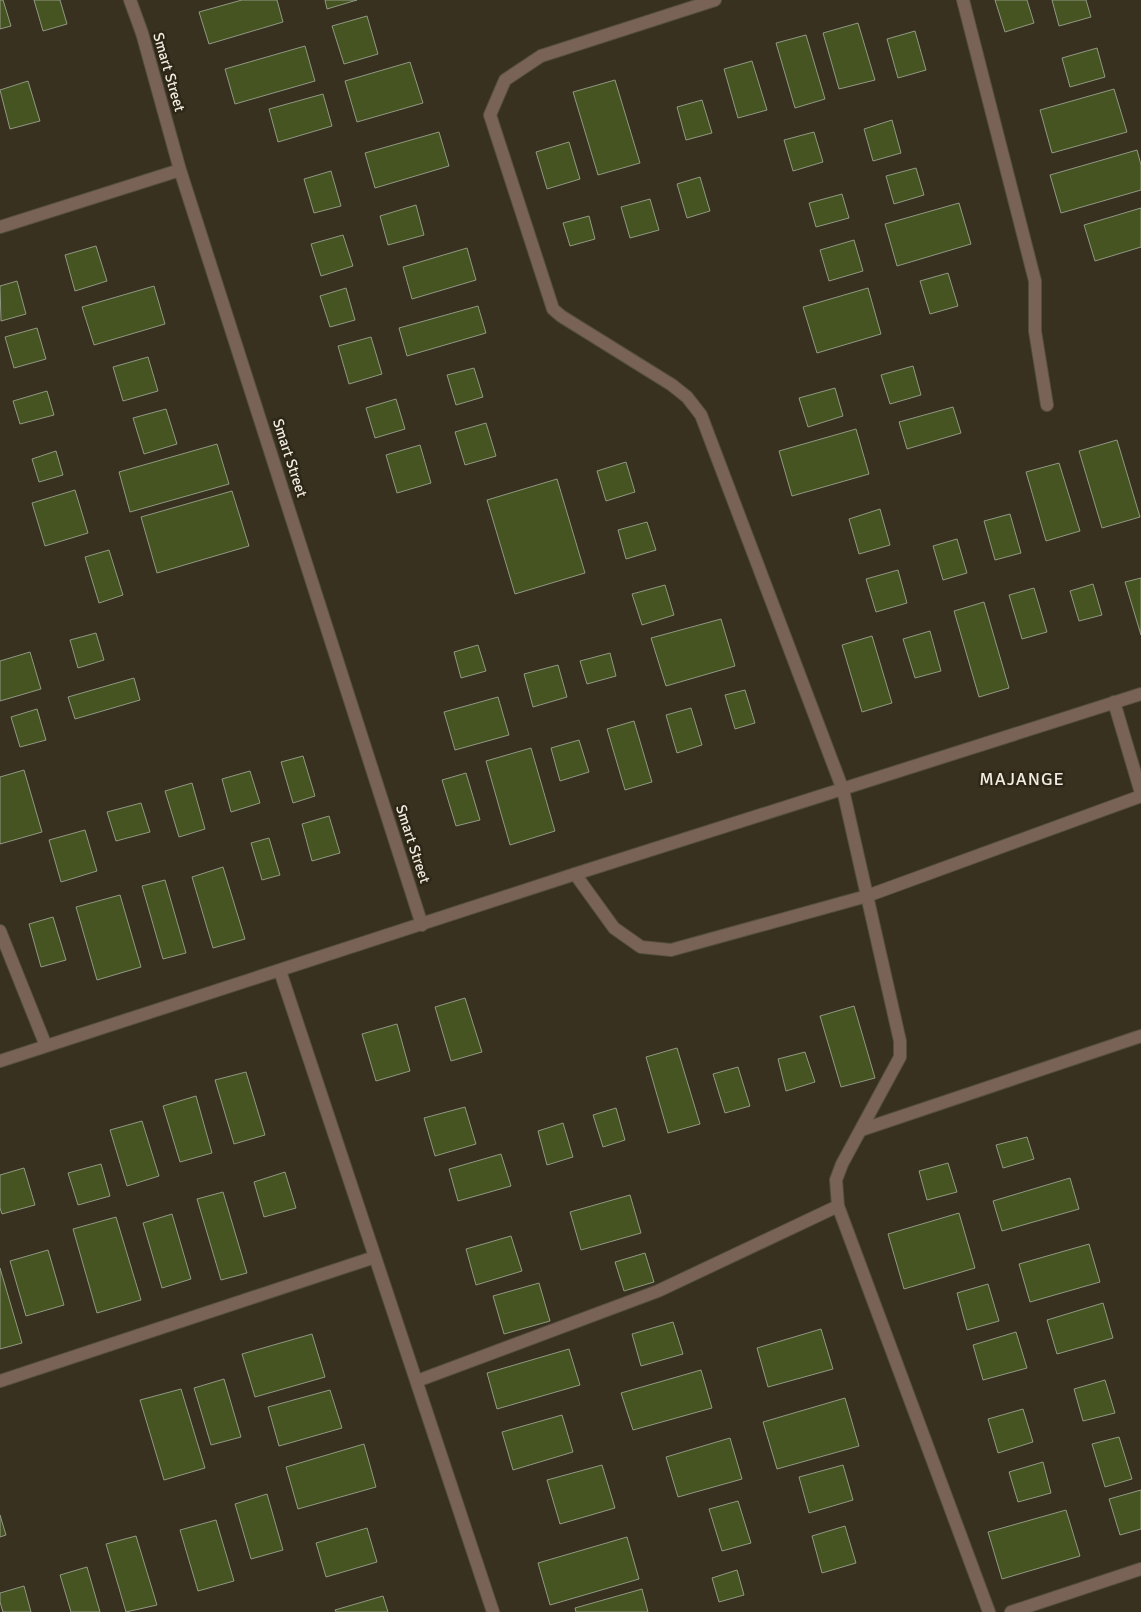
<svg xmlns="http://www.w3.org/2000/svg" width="1141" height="1612" font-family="Signika,sans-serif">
	<rect width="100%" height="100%" fill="#383120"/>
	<path fill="#465421" stroke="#919883" d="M0,0H3L11,26L0,29Z
		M34,0H60L67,24L43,31Z
		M242,0H277L283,22L209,44L199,12Z
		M325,0H357L327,9Z
		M995,0H1027L1034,23L1005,32Z
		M1052,0H1086L1091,17L1059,26Z
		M367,16L378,54L344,64L332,26Z
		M858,23L875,80L839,89L823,33Z
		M915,31L926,70L898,78L887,39Z
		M806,35L825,99L795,108L776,43Z
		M305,46L315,81L235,104L225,69Z
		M1097,48L1105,77L1070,87L1062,58Z
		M752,61L767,110L738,118L724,69Z
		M410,62L423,103L357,122L345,81Z
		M615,80L640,163L598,175L573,92Z
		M28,81L40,121L10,129L0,90Z
		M1114,89L1127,132L1052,153L1040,110Z
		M323,94L332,126L278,142L269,109Z
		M702,100L712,133L686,140L677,107Z
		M892,120L901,153L873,161L864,129Z
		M439,132L449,166L375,188L365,153Z
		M814,132L823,162L793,171L784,140Z
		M569,142L580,179L547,189L536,152Z
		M1137,150L1141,165V190L1061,213L1050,175Z
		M916,168L924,195L894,204L886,176Z
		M331,171L341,206L314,213L304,179Z
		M700,177L710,211L687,218L677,184Z
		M842,194L849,218L816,227L809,203Z
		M650,199L659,230L630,238L621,207Z
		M959,203L971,244L897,266L885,224Z
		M416,205L424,235L388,245L380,216Z
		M1141,208V247L1095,261L1084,225Z
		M589,216L595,239L570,246L563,223Z
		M343,235L353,266L321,276L311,244Z
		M854,240L863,271L829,281L820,250Z
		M96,246L107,281L75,291L65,255Z
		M467,248L476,280L412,299L403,267Z
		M948,273L958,306L930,314L920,281Z
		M17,281L26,314L1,321L0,286Z
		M154,286L165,324L94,345L82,307Z
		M346,288L355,320L330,327L320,296Z
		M868,288L881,334L817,353L803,307Z
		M478,306L486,333L407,356L399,328Z
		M37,328L46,359L14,368L5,337Z
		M371,337L382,374L349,384L338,346Z
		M148,357L158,391L123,401L113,367Z
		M913,366L921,395L890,404L881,375Z
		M474,368L483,397L456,405L447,375Z
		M835,388L843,416L808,427L799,398Z
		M47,391L54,415L20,424L13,401Z
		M396,399L405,429L375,438L366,408Z
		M953,407L961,433L907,449L899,422Z
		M166,409L177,444L144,454L133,418Z
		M486,423L496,456L465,465L455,432Z
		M856,429L869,474L792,496L779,451Z
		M1117,440L1140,517L1102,528L1079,451Z
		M217,444L229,484L130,512L119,472Z
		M420,445L431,483L397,493L386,455Z
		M56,451L63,475L39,482L32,459Z
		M626,462L635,492L606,501L597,471Z
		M1059,463L1080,531L1046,541L1026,472Z
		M557,479L585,573L515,594L487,500Z
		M75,490L88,533L45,546L32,503Z
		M232,491L249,546L157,573L141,517Z
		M880,509L890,545L859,554L849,519Z
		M1010,514L1021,553L995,560L984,521Z
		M647,522L656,550L626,559L618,530Z
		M957,539L967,573L943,580L933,546Z
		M109,550L123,595L99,603L85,557Z
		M898,570L907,603L876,612L866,579Z
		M1141,578V635L1125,582Z
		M1093,584L1102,615L1079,621L1070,591Z
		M665,585L674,615L642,625L632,594Z
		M1034,588L1047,632L1022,639L1009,595Z
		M984,602L1009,688L979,697L954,611Z
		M721,619L735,666L666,686L651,638Z
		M930,631L941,671L915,678L903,639Z
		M96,633L104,660L78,668L70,640Z
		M872,636L892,703L862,712L842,645Z
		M478,645L486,671L461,678L454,652Z
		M30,652L41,689L0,701V661Z
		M610,653L616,676L587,684L580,661Z
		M558,665L567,697L533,707L524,674Z
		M134,678L140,700L75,719L68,697Z
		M745,690L755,723L735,729L725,695Z
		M498,697L509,735L455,750L444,712Z
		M691,708L702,745L677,753L666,715Z
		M37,709L46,740L20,747L11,717Z
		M634,721L652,782L625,790L607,729Z
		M579,740L589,772L560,781L551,748Z
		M531,748L555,831L510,845L486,761Z
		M303,756L315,796L293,803L281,762Z
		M24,770L42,832L0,844V777Z
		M250,771L260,803L231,812L222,779Z
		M466,773L480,820L456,826L442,780Z
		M192,783L205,829L179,837L165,791Z
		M141,803L150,832L116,841L107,812Z
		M329,816L340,853L312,861L302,824Z
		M85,830L97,871L61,882L49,840Z
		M269,838L280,875L262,880L251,843Z
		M223,867L245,939L213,948L192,877Z
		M165,880L186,953L163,959L142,886Z
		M120,895L141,967L97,980L76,907Z
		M53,917L66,960L41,967L29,924Z
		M465,998L482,1052L451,1061L435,1007Z
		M854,1006L875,1078L841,1087L820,1016Z
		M397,1024L410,1071L376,1081L362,1034Z
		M677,1048L700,1124L668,1133L646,1057Z
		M805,1052L815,1082L786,1091L778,1059Z
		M738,1067L750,1106L725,1113L713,1074Z
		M246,1072L265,1135L234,1144L215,1080Z
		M196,1096L212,1153L180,1162L163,1106Z
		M465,1107L476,1144L435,1156L424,1118Z
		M616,1108L625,1140L603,1147L593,1115Z
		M142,1121L159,1176L127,1186L110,1130Z
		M563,1123L573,1157L547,1165L538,1131Z
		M1027,1137L1034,1159L1003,1168L996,1145Z
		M501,1154L511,1186L458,1201L449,1169Z
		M948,1163L957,1192L927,1200L919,1171Z
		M101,1164L110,1196L78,1205L68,1173Z
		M24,1168L35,1205L2,1214L0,1208V1175Z
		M285,1172L296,1208L264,1217L254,1182Z
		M1070,1178L1079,1209L1002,1231L993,1201Z
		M223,1192L247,1273L221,1280L197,1199Z
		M630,1195L641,1233L581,1250L570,1212Z
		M959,1213L975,1268L904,1289L888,1234Z
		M172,1214L191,1279L162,1288L143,1223Z
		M116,1217L141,1300L97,1313L73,1229Z
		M511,1236L522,1271L476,1285L466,1249Z
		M1089,1244L1100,1282L1030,1302L1019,1264Z
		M48,1250L64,1305L26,1316L10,1261Z
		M645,1253L654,1282L624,1291L615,1262Z
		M0,1268L22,1343L0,1349Z
		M539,1283L550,1321L504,1334L493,1296Z
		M988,1284L999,1321L967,1330L957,1293Z
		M1103,1303L1113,1338L1057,1354L1047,1320Z
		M673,1322L683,1354L641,1366L632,1334Z
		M821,1329L833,1369L768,1387L757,1348Z
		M1016,1332L1027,1368L983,1380L973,1345Z
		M312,1334L325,1377L255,1397L242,1354Z
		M569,1349L580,1385L497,1409L487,1373Z
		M701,1370L712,1408L633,1430L621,1393Z
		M224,1379L241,1437L211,1445L194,1388Z
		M1105,1380L1115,1413L1083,1421L1074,1389Z
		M181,1389L205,1468L164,1480L140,1400Z
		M330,1390L342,1428L279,1446L268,1407Z
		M845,1398L859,1446L777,1469L763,1422Z
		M1023,1409L1033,1442L998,1453L988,1419Z
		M562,1415L573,1452L513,1470L502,1432Z
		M1119,1437L1132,1479L1105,1487L1092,1444Z
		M730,1438L742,1479L678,1497L666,1457Z
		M364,1444L376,1487L298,1509L286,1467Z
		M1043,1462L1051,1493L1018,1502L1009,1472Z
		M602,1465L615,1508L560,1524L547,1480Z
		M843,1465L853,1500L809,1513L799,1477Z
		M1141,1490V1529L1120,1535L1109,1499Z
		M267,1494L283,1550L251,1559L235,1504Z
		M738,1501L751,1543L722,1551L709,1509Z
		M1066,1510L1080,1556L1002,1579L988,1532Z
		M0,1515L6,1535L0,1537Z
		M216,1520L234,1581L198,1591L180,1530Z
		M845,1526L856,1563L822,1573L812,1536Z
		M367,1528L377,1562L326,1577L316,1543Z
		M136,1536L157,1605L126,1612L106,1544Z
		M627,1537L639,1579L550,1605L538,1563Z
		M87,1567L100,1612H71L60,1575Z
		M737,1570L744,1595L719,1602L712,1578Z
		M24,1586L31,1612H3L0,1602V1593Z
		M642,1589L648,1612H576L575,1608Z
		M383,1596L388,1612H336L335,1610Z"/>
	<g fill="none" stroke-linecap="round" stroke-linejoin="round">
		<g stroke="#554f3f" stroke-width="14">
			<path id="service" d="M575,874L614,928L641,947L671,950L867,896L1141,796"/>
		</g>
		<g stroke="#554f3f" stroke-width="14">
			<path id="minor" d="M130,0L142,33L180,170L422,925
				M715,0L541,56L505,80L490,115L553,309L561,316L672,385L687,397L701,415L843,790L900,1041V1057L842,1164L836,1180L838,1206L989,1612
				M963,0L1035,281V331L1047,405
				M0,227L180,170
				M1114,702L1141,793
				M0,931L46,1046
				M280,971L493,1612
				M0,1061L575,874L1141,694
				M861,1130L1141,1036
				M0,1381L375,1257
				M417,1381L658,1291L838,1206
				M1011,1612L1141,1569"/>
		</g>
		<use href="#service" stroke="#796356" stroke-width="12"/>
		<use href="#minor" stroke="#796356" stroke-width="12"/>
	</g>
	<g text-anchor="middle" stroke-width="5" stroke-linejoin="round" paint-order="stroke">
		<g font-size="15" fill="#f0ece1" stroke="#2e2717">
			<text transform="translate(169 72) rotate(74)" y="5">Smart Street</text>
			<text transform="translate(290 458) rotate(72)" y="5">Smart Street</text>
			<text transform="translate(413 844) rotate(72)" y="5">Smart Street</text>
		</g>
		<g font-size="18" letter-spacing="1" fill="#f0ece1" stroke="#2e2717">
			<text x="1022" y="785">MAJANGE</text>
		</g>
	</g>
</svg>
